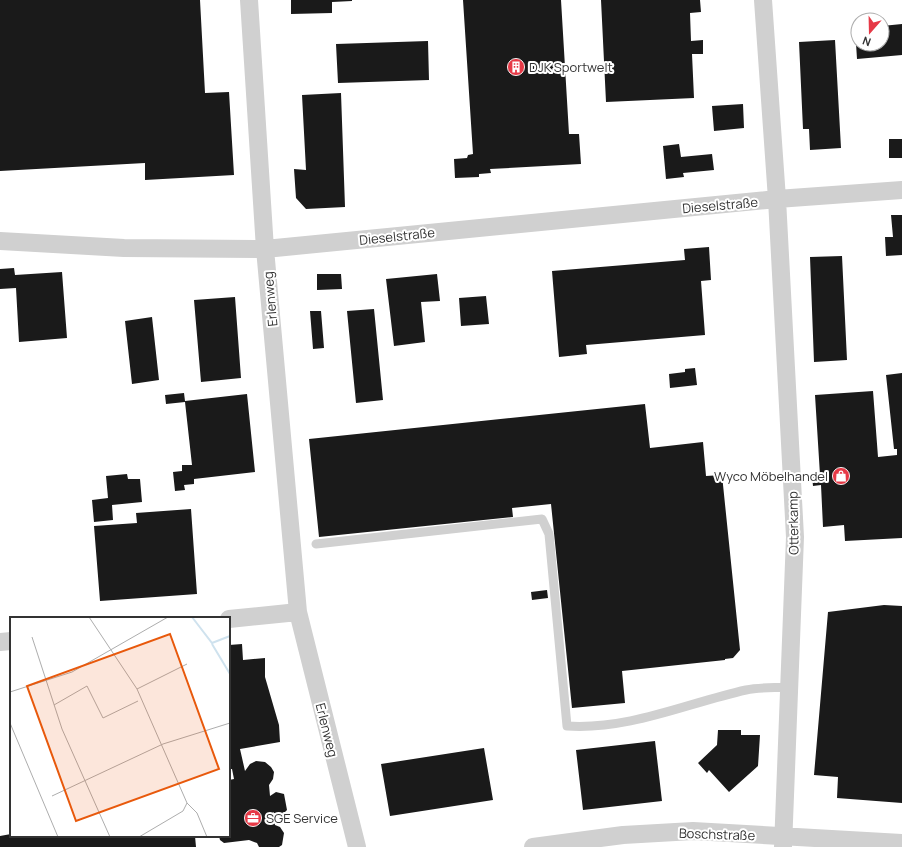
<svg xmlns="http://www.w3.org/2000/svg" width="902" height="847" font-family="Manrope,sans-serif">
	<rect width="100%" height="100%" fill="#fff"/>
	<path fill="#1a1a1a" d="M0,0H200L205,93L229,92L234,175L145,180V163L0,171Z
		M291,0H352V1L332,2V13L291,14Z
		M463,0H561L569,134H579L581,164L490,169L491,173L479,174V177L455,178L454,159L467,158L468,155L473,154Z
		M601,0H700L701,12L690,13L691,41L703,40V54H692L694,98L606,102Z
		M902,24V55L857,59L855,28H858V44H882V26Z
		M835,40L841,148L810,150L809,129H803L799,42Z
		M428,41L429,80L338,83L336,44Z
		M341,93L345,207L306,209L296,198L294,169L306,170L302,95Z
		M743,104L744,128L714,131L712,106Z
		M889,139H902V158H889Z
		M679,144L681,157L712,154L714,170L683,173L684,177L666,179L663,146Z
		M891,215H902V255L886,256L885,237H893Z
		M709,247L711,280L701,281L705,335L586,345L587,354L559,357L552,271L685,260L684,249Z
		M842,256L847,360L814,362L810,257Z
		M14,268L15,275L62,272L67,338L19,342L16,288L0,289V269Z
		M317,274H341L342,289L317,290Z
		M437,274L440,301L421,302L425,342L394,346L386,279Z
		M486,296L489,324L461,326L459,298Z
		M235,297L241,378L201,382L194,300Z
		M374,309L383,400L356,403L347,311Z
		M310,311H321L324,348L313,349Z
		M152,317L159,380L132,384L125,321Z
		M695,368L697,385L670,388L669,374L685,372V369Z
		M902,373V538L845,541L844,525L823,527L821,485L813,486L812,476L820,475L815,395L873,391L878,457L897,455V449H894L886,375Z
		M184,393L185,401L247,394L255,472L194,479V484L184,485L185,490L175,491L173,472L182,471V465H192L185,402L166,404L165,395Z
		M645,404L650,448L703,442L706,476L722,475L740,650L733,658L725,659V660L622,671L625,703L572,708L551,504L512,508L513,517L319,537L309,439Z
		M127,474L128,479H140L142,502L112,505L113,520L94,522L92,500L108,498L106,476Z
		M191,509L197,594L100,601L94,526L137,523L136,513Z
		M547,590L548,598L532,600L531,592Z
		M884,605L902,606V803L837,798L838,777L814,775L828,612Z
		M242,644L243,660L265,658V677L279,725L280,742L240,749L245,771L250,764L256,761L265,762L271,767L274,772L273,779L269,785L270,796L276,792L284,794L287,810L283,814L277,815L273,812L275,825L280,827L284,833L282,845L279,847H259L257,843L249,840L224,843L220,840L219,836H229V780L234,779L232,769H229V645Z
		M718,730H741V735H760L758,766L729,792L709,770L707,773L698,763L717,745Z
		M655,741L662,801L583,810L576,750Z
		M484,748L493,800L390,816L381,764Z
		M11,834V836H195L196,847H0V836Z"/>
	<g fill="none" stroke-linecap="round" stroke-linejoin="round">
		<path stroke="#d0d0d0" stroke-width="9" d="M316,544L542,519L549,534L567,726C630,730 687,703 746,690C760,687 775,688 789,687"/>
		<path stroke="#d0d0d0" stroke-width="18" d="M249,0L265,249L298,612L357,847
			M763,0L777,199L795,537L783,847
			M0,241L124,248L265,249L777,199L902,190
			M229,619L298,612
			M0,642L11,641
			M533,847L623,835L693,831L902,843"/>
	</g>
	<defs>
		<g id="building-disc" transform="scale(0.9)"><circle r="9.5" fill="#e63946" stroke="#fff"/><path d="M-4-6H4V6H1V3H-1V6H-4ZM-2.5-4.3h1.7v1.8h-1.7ZM.8-4.3h1.7v1.8H.8ZM-2.5-1h1.7V.8h-1.7ZM.8-1h1.7V.8H.8Z" fill="#fff"/></g>
		<g id="shop-disc" transform="scale(0.9)"><circle r="9.5" fill="#e63946" stroke="#fff"/><path d="M-5-2.5h2.3a2.7 3.5 0 0 1 5.4 0H5L5.5 6h-11ZM-1.5-2.5h3a1.5 2.3 0 0 0-3 0Z" fill="#fff"/></g>
		<g id="office-disc" transform="scale(0.9)"><circle r="9.5" fill="#e63946" stroke="#fff"/><path d="M-6-3h4V-5.5h4V-3h4V5H-6ZM-1-4.5V-3h2v-1.5ZM-6 0V1H6V0Z" fill="#fff"/></g>
	</defs>
	<g fill-rule="evenodd">
		<use href="#building-disc" x="516" y="67"/>
		<use href="#shop-disc" x="841" y="476"/>
		<use href="#office-disc" x="253" y="818"/>
	</g>
	<g text-anchor="middle" stroke-width="4" stroke-linejoin="round" paint-order="stroke">
		<g font-size="13" fill="#333" stroke="#fff" text-anchor="start">
			<text x="529" y="72">DJK Sportwelt</text>
			<text x="828" y="481" text-anchor="end">Wyco Möbelhandel</text>
			<text x="266" y="823">SGE Service</text>
		</g>
		<g font-size="13" fill="#333" stroke="#fff">
			<text transform="translate(720 205) rotate(-5)" y="5">Dieselstraße</text>
			<text transform="translate(397 236) rotate(-6)" y="5">Dieselstraße</text>
			<text transform="translate(270 299) rotate(-95)" y="5">Erlenweg</text>
			<text transform="translate(793 523) rotate(-91)" y="5">Otterkamp</text>
			<text transform="translate(327 730) rotate(76)" y="5">Erlenweg</text>
			<text transform="translate(717 834) rotate(2)" y="5">Boschstraße</text>
		</g>
	</g>
	<g transform="translate(10 617)">
		<rect width="220" height="220" fill="#fff"/>
		<path fill="none" stroke="#cfe2ee" stroke-width="2" d="M182,0L202,26L220,19M202,27L220,57"/>
		<path fill="none" stroke="#adadad" stroke-width="1" d="M79,0L127,72L177,186L173,194L129,220M22,20L52,112L100,220M127,72L177,47M0,75L62,55L158,0M44,88L77,69L93,101L128,84M0,106L48,220M42,179L153,127L220,106M177,186L187,196L197,220"/>
		<path fill="#e8590c" fill-opacity="0.15" stroke="#e8590c" stroke-width="2" d="M160,17L209,152L66,204L17,69Z"/>
		<rect width="220" height="220" fill="none" stroke="#333" stroke-width="2"/>
	</g>
	<g transform="translate(870 32) rotate(200)"><circle r="19" fill="#ffffff" stroke="#adadad"/>
	<path d="M0-3L7 15L0 10L-7 15Z" fill="#e63946"/>
	<text y="-6" font-size="11" font-weight="bold" text-anchor="middle" fill="#333333">N</text>
	</g>
</svg>
